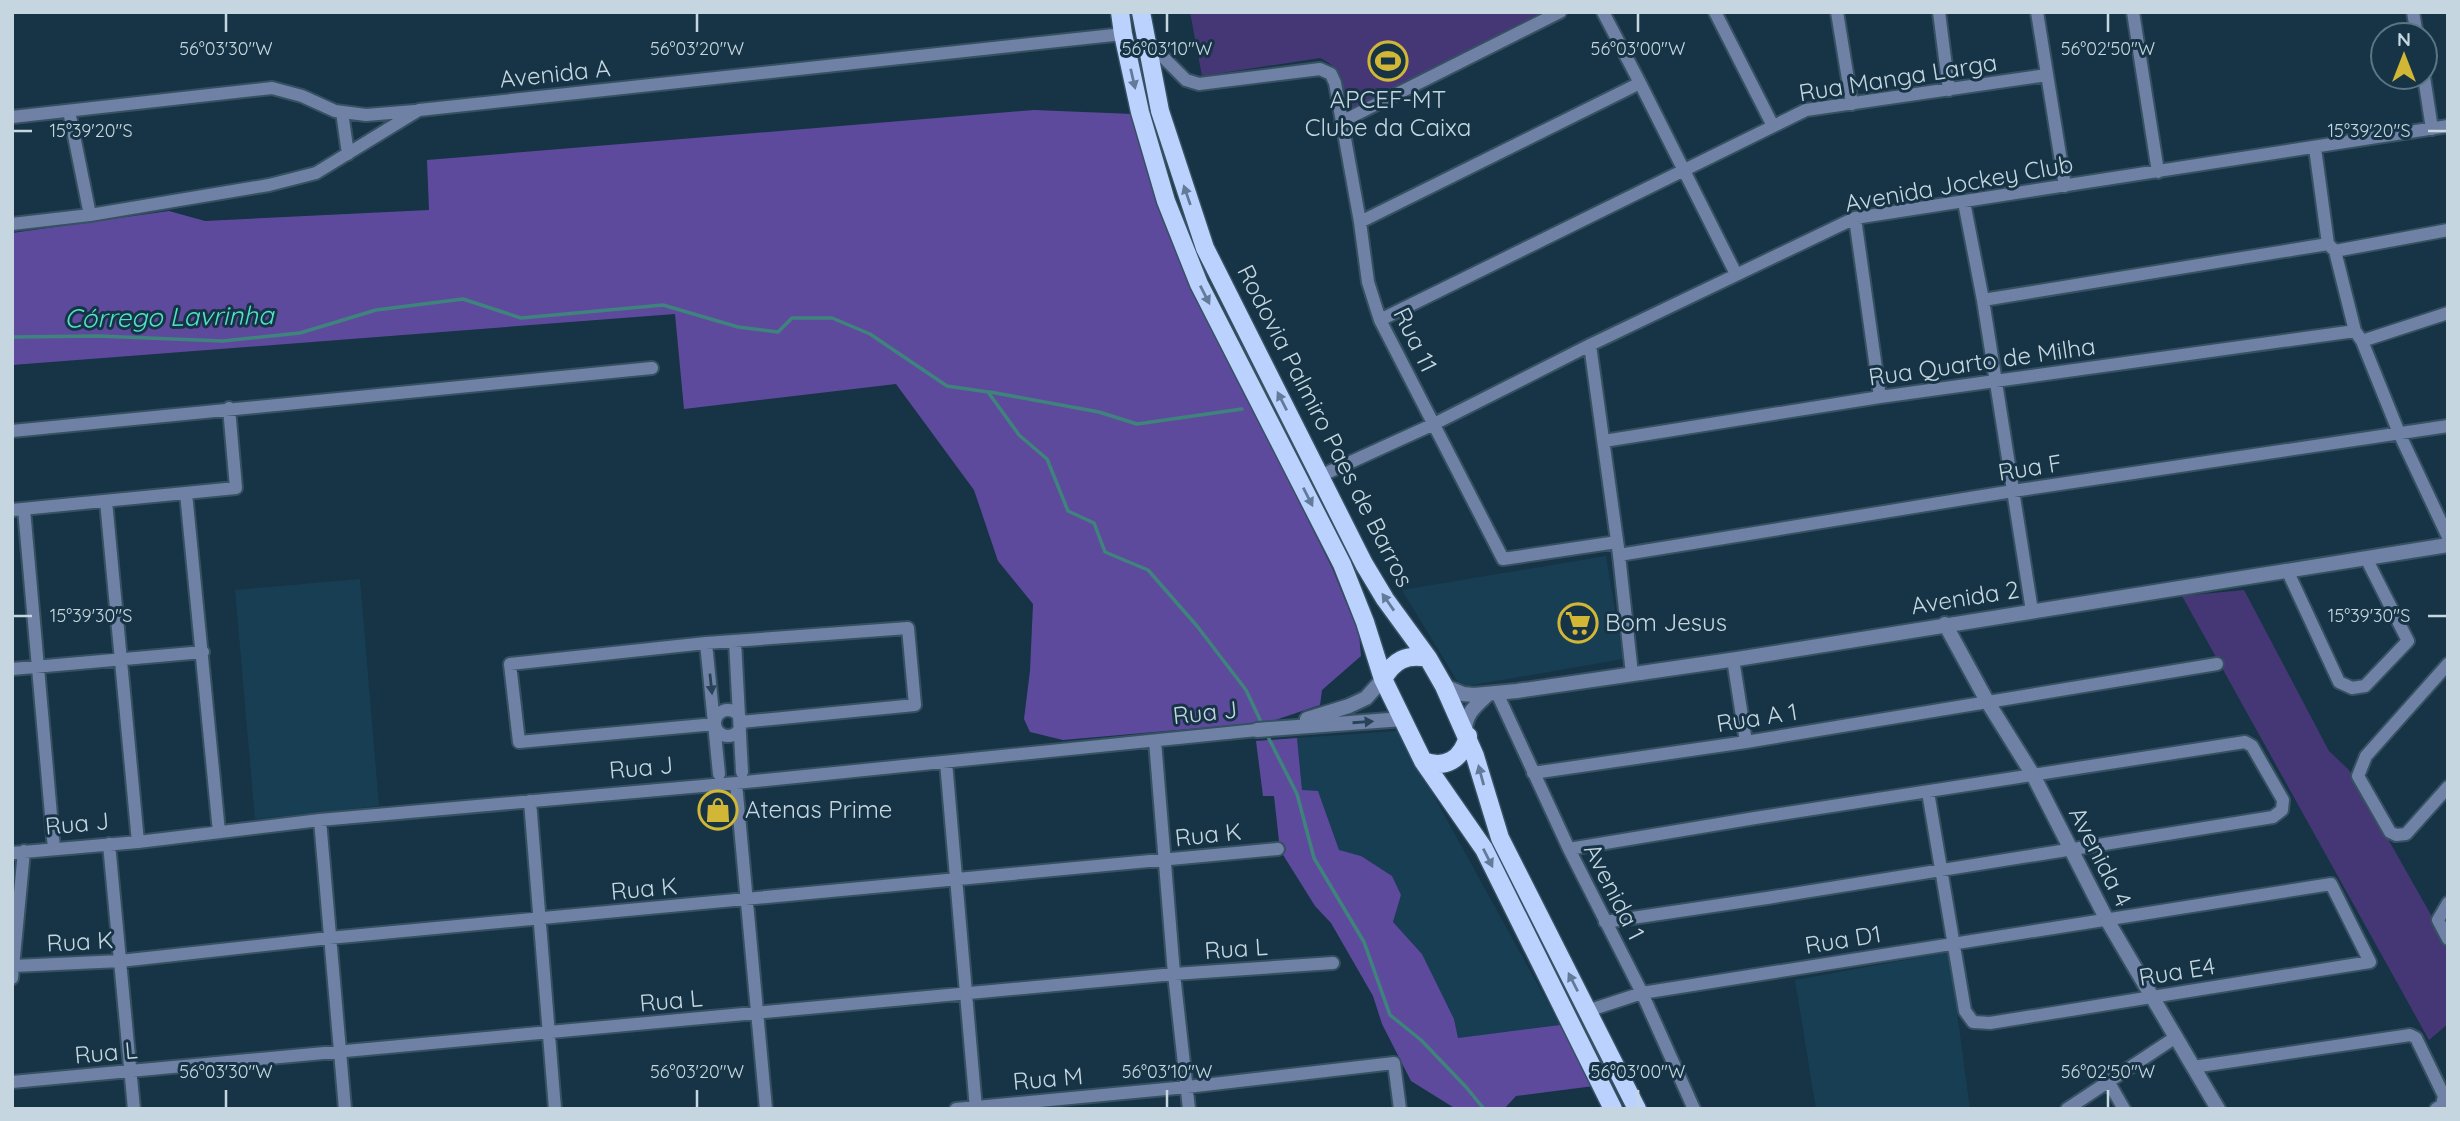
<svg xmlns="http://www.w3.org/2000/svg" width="2460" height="1121" font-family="Quicksand,sans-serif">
	<rect width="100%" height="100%" fill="#163445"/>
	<path fill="#183e53" d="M1606,556L1623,659L1467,686L1459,684L1402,590Z
		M360,579L379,806L255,819L235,590Z
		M1398,731L1560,1025L1458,1038L1454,1019L1422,954L1393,922L1401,895L1361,856L1339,851L1318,791H1302L1297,738Z
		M1949,952L1970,1109H1816L1795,980Z"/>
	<path fill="#453775" d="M1190,12H1551L1346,111C1342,88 1345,69 1320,58L1202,76Z
		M2244,590L2329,751L2349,770L2448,945V1024L2429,1040L2182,596Z"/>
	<path fill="#5e4a9d" d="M1034,110L1133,114L1187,277L1332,568L1359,634L1361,656L1322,690L1320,705L1269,722L1063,740L1030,732L1024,719L1030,671L1033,604L998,561L974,490L896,384L684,409L675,314L12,365V233L169,211L205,221L429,210L427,160Z
		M1297,738L1302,790L1318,791L1339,850L1361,856L1392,876L1401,895L1393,922L1422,954L1454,1019L1458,1038L1560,1025L1594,1086L1516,1096L1504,1109H1456L1411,1081L1382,1024L1373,996L1331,923L1315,906L1280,850L1274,796H1263L1256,741Z"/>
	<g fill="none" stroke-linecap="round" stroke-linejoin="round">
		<path stroke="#3f837d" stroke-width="3.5" d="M12,337L98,336L223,341L300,333L376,310L463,299L521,318L663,305L738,327L778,332L792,318H832L870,334L947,386L988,392L1019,435L1047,459L1068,511L1094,523L1105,552L1148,570L1197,626L1246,690L1263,726
			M990,392L1099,412L1137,424L1242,409
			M1266,733L1297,794L1314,858L1364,942L1390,1015L1421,1040L1466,1087L1484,1109"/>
		<g stroke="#365161" stroke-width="16">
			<path id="minor" d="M1603,12L1640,83L1736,274
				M1715,12L1773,126
				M1837,12L1852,104
				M1939,12L1949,90
				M2037,12L2065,186
				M2133,12L2158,172
				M2413,12L2417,35
				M1146,40L1186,80L1199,84L1320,69L1331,74L1335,83L1360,222L1368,282L1380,320L1503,559L1617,542
				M2424,77L2432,129
				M69,111L90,215
				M342,112L348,154
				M12,117L272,88L302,96L335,111L366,115L415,111
				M1341,122L1560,12
				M2315,148L2328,244
				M1964,202L1983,300L2032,611
				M1855,218L1880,397
				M1360,222L1640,83
				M12,224L90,215L269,185L316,173L419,110L1123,34
				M2328,244L2335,251L2448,230
				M2335,251L2355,331
				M1983,300L2328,244
				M2448,313L2362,341L2399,433L2448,537
				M1380,320L1806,110L2047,75
				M1590,345L1619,555L1632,674
				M12,431L652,368
				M1604,441L1880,397L2355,331L2362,341
				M1320,476L1434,424L1590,345L1855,218L2448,126
				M186,493L219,832
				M106,501L138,842
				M24,509L54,849
				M12,510L236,488L229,408
				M1619,555L2013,491L2448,426
				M2287,570L2339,682L2352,688L2365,686L2408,641L2366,558
				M735,641L742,772
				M706,643L719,774
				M1733,659L1746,742
				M2448,664L2366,756L2358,776L2390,832L2396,835L2406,834L2448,787
				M12,669L203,652
				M1497,693L1569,849L1642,993L1694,1109
				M715 723a13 13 0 1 1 26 0a13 13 0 1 1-26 0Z
				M715,724L519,742L510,664L706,643L908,628L915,705L741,722
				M1155,741L1174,974L1189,1109
				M946,762L976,1109
				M1533,773L1746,742L2217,664
				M736,783L766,1109
				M530,801L555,1109
				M320,820L345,1109
				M109,844L134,1109
				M1569,849L1755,818L2245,742L2252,746L2283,800L2282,810L2273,817L1767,898L1605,922
				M12,853L138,842L320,820L736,783L1257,730
				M2448,903L2438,920L2448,939
				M14,966L120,961L329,938L1278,849
				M12,978L24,851
				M1587,1011L1642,993L2331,884L2370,962L1990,1023L1973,1022L1965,1011L1928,792
				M2193,1067L2410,1035L2416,1038L2444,1096L2442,1105L2436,1109
				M2108,1081L2124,1109
				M12,1082L1174,974L1333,963
				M956,1109L1187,1087L1394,1063L1400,1109
				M2067,1109L2176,1037"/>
		</g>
		<g stroke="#365161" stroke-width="18">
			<path id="tertiary" d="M1945,624L1987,701L2033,775L2107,920L2218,1109
				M1444,686L1463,694L1474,695L1517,691L1737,659L2448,545
				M1307,719L1349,706L1366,698L1383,679
				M1257,730L1403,719
				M1465,730C1466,712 1476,706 1488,694"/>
		</g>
		<g stroke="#365161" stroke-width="21">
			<path id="primary" d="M1120,12L1123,34L1140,112L1166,201L1199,284L1342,564L1365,622L1383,679L1423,761L1484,849L1613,1109
				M1141,12L1160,111L1205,248L1364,564L1385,599L1428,658L1444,686L1475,756L1500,838L1637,1109
				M1383,679C1394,660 1406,654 1428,658
				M1423,761C1445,769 1462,760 1468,736"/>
		</g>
		<use href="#minor" stroke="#6f81a5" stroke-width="12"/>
		<use href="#tertiary" stroke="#6f81a5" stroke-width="14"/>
		<use href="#primary" stroke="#bcd2fe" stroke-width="18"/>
	</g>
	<defs><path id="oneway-solid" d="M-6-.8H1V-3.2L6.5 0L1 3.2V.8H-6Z" transform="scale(1.75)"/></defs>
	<g fill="#617b98">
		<use href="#oneway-solid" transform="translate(1133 79) rotate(77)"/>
		<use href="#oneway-solid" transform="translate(1187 195) rotate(-109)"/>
		<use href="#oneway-solid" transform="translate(1205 295) rotate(63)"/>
		<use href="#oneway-solid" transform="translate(1282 401) rotate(-117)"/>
		<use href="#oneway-solid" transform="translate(1308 497) rotate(63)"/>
		<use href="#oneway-solid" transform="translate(1388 602) rotate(-125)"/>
		<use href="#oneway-solid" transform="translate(1481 775) rotate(-105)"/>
		<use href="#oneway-solid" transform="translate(1488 858) rotate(63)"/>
		<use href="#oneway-solid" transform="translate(1573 982) rotate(-117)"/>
	</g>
	<g fill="#284358">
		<use href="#oneway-solid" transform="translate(711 684) rotate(84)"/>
		<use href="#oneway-solid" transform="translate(1363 722) rotate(-4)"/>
	</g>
	<path fill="none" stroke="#c5d6e0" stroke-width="2.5" d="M226,14V32M697,14V32M1167,14V32M1638,14V32M2108,14V32M14,131H32M2428,131H2446M14,616H32M2428,616H2446M226,1090V1107M697,1090V1107M1167,1090V1107M1638,1090V1107M2108,1090V1107"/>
	<defs>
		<g id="stadium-ring" transform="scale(2.0125)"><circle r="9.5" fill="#163445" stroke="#d2b635" stroke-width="1.5"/><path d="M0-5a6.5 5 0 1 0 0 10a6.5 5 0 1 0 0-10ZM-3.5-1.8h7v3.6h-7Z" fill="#d2b635"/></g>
		<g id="supermarket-ring" transform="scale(2.0125)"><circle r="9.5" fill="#163445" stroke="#d2b635" stroke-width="1.5"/><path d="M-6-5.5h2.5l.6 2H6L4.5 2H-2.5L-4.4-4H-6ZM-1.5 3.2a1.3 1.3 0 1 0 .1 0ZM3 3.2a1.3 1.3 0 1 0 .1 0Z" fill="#d2b635"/></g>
		<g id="shop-ring" transform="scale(2.0125)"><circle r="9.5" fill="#163445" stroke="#d2b635" stroke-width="1.5"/><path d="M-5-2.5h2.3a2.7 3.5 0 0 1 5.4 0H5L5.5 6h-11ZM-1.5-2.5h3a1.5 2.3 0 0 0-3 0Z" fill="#d2b635"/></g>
	</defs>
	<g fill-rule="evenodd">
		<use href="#stadium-ring" x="1388" y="61"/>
		<use href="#supermarket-ring" x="1578" y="623"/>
		<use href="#shop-ring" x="718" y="810"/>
	</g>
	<g text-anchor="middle" stroke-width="6" stroke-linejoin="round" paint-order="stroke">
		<g font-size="24" fill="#c5d6e0" stroke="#163445">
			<text transform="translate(555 74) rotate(-6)" y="8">Avenida A</text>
			<text transform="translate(1898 78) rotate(-9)" y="8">Rua Manga Larga</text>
			<text transform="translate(1959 184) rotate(-10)" y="8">Avenida Jockey Club</text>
			<text transform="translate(1415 340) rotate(64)" y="8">Rua 11</text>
			<text transform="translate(1982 362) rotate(-8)" y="8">Rua Quarto de Milha</text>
			<text transform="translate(1325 426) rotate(63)" y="8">Rodovia Palmiro Paes de Barros</text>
			<text transform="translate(2030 468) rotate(-9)" y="8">Rua F</text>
			<text transform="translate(1965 598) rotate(-9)" y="8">Avenida 2</text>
			<text transform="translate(1205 713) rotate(-6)" y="8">Rua J</text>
			<text transform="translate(1757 718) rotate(-9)" y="8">Rua A 1</text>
			<text transform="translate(641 768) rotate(-5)" y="8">Rua J</text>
			<text transform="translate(77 824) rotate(-5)" y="8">Rua J</text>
			<text transform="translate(1208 835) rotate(-6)" y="8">Rua K</text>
			<text transform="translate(2100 857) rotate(63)" y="8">Avenida 4</text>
			<text transform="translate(644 889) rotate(-5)" y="8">Rua K</text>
			<text transform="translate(1614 892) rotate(63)" y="8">Avenida 1</text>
			<text transform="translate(1843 940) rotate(-9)" y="8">Rua D1</text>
			<text transform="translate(80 942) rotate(-3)" y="8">Rua K</text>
			<text transform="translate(1236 949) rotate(-4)" y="8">Rua L</text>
			<text transform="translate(2177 972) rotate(-9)" y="8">Rua E4</text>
			<text transform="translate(671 1001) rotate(-5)" y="8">Rua L</text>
			<text transform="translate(106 1053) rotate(-5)" y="8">Rua L</text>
			<text transform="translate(1048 1079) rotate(-5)" y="8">Rua M</text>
		</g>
		<g font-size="24" fill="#c5d6e0" stroke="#163445" text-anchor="start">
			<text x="1388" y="108" text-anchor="middle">APCEF-MT<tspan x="1388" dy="28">Clube da Caixa</tspan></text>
			<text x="1605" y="631">Bom Jesus</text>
			<text x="745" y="818">Atenas Prime</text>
		</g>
		<g font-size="26" font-style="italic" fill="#51e2ca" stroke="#163445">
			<text transform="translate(169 317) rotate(-1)" y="9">Córrego Lavrinha</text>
		</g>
	</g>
	<g font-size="18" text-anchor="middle" fill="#c5d6e0" stroke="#163445" stroke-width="6" stroke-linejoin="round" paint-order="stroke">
		<text x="226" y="55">56°03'30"W</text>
		<text x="697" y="55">56°03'20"W</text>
		<text x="1167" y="55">56°03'10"W</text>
		<text x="1638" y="55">56°03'00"W</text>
		<text x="2108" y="55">56°02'50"W</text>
		<text x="91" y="137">15°39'20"S</text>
		<text x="2369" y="137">15°39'20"S</text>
		<text x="91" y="622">15°39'30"S</text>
		<text x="2369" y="622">15°39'30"S</text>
		<text x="226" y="1078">56°03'30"W</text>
		<text x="697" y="1078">56°03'20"W</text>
		<text x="1167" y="1078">56°03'10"W</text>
		<text x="1638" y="1078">56°03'00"W</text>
		<text x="2108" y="1078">56°02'50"W</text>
	</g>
	<rect width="2460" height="1121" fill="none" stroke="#c5d6e0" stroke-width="28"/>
	<g transform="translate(2404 56)"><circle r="33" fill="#163445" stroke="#5c7583" stroke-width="2"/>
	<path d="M0-5L12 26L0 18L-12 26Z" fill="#d2b635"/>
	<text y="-10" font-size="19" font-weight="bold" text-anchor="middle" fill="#c5d6e0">N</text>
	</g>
</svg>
